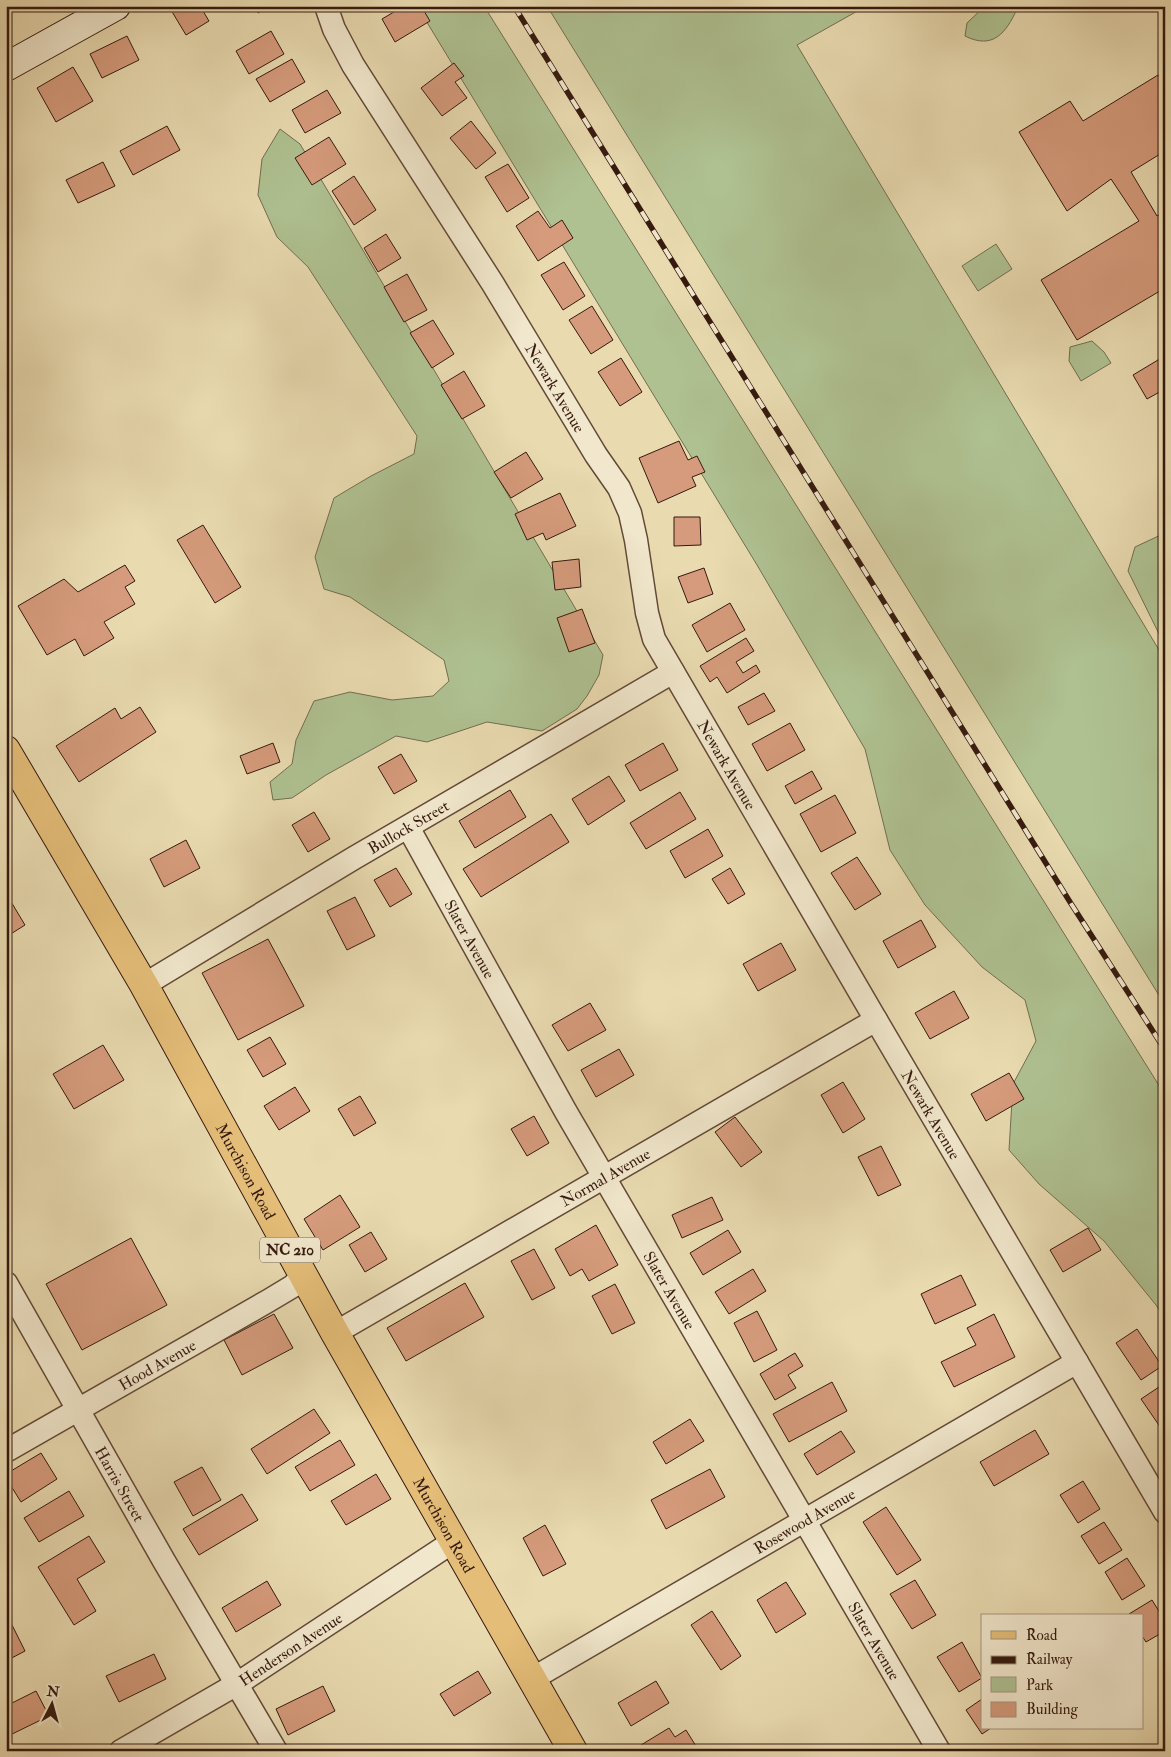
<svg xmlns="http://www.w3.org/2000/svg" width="1171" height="1757" font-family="'IM FELL Double Pica',serif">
	<rect width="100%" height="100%" fill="#e9dab0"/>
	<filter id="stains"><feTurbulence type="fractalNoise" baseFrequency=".004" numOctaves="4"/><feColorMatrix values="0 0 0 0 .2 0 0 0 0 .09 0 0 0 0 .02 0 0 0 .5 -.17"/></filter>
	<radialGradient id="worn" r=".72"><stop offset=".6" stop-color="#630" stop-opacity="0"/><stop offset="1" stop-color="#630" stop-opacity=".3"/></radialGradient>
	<path fill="#afc191" stroke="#726e50" d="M417,6H484L1165,1095V1319L1156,1305L1104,1241L1039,1184L1009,1150L1013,1084L1036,1041L1025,1000L982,967L925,905L890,850L865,749L757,565Z
		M547,6H860L861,9L797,45L1165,660V928L1163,930L1165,940V1005Z
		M985,6H1015L1017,9C1006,33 993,50 965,36L967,23Z
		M280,129L300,144L603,655L599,675L587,696L577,709L542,731L487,722L427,742L396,736L326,775L292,798L273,800L270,782L292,764L296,740L314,701L350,692L392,700L433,696L449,681L444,660L350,597L324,589L315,557L334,498L371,476L414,454L417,436L308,267L277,237L258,195L262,159Z
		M996,244L1012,269L978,291L962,266Z
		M1092,341L1104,352L1111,363L1081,381L1069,361L1070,347Z
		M1165,533V646L1128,571L1135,547Z"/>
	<path fill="#d59b7c" stroke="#361a0f" d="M178,6H200L209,21L186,35L171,10Z
		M254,6H269L258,13Z
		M404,6H421L430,21L395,42L382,19Z
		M814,6H827L819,12Z
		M271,31L284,54L249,74L236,51Z
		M127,36L139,60L102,78L90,54Z
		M292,59L305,82L270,102L256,79Z
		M454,63L464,76L455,82L467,98L442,116L421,88Z
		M73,67L93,101L56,122L37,88Z
		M1158,75L1165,85V151L1131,172L1157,216L1165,212V288L1077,340L1041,280L1139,221L1111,179L1067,211L1019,132L1070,101L1083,121Z
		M327,90L341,113L305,133L292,110Z
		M471,121L496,153L476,169L450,138Z
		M167,126L180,150L133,175L120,151Z
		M329,137L346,164L312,185L295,158Z
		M103,162L115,186L78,203L66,180Z
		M508,164L529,198L507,212L485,177Z
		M354,176L376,210L354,225L332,191Z
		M538,211L550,228L562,220L573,238L538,261L516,226Z
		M386,234L401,258L378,272L364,248Z
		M564,262L585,296L563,310L541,275Z
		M407,274L427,310L404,322L384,287Z
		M592,306L613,340L591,354L569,320Z
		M433,320L454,354L432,368L410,333Z
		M1163,357L1165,360V389L1147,399L1133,375Z
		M621,358L642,392L620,406L598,372Z
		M464,371L485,406L462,419L441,385Z
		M679,441L688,460L697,456L705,472L692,477L696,486L658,503L639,458Z
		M526,452L543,479L511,498L494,472Z
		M560,493L576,526L546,540L543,533L527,540L515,514Z
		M674,517H700L701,545L674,546Z
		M203,525L241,587L215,603L177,540Z
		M579,559L581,587L555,590L552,562Z
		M125,565L135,581L125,587L135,604L104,622L114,638L84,656L75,639L47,655L18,606L64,579L78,592Z
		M704,568L713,594L688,603L678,577Z
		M730,603L745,630L707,652L692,625Z
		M582,609L595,643L569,652L557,618Z
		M746,638L754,651L736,662L743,673L756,665L760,672L727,693L717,677L710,682L700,666Z
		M764,693L775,711L748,725L738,707Z
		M140,707L156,732L79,782L56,746L115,708L121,719Z
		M790,723L805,750L767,771L752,744Z
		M273,743L280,762L247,774L240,756Z
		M663,743L678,770L640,791L625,765Z
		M401,754L417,781L394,794L378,767Z
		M812,771L822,789L795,804L785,786Z
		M609,776L625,801L588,825L572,799Z
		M510,790L526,817L475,848L459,821Z
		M680,792L696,819L646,849L630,823Z
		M835,795L856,833L821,852L800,814Z
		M314,812L330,839L308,852L292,825Z
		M551,814L569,842L481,897L463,869Z
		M708,829L723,856L685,878L670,851Z
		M186,840L200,868L164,887L150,859Z
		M857,857L881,894L855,910L831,873Z
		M396,868L412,894L390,907L374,880Z
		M730,868L745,894L728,904L712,879Z
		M355,897L375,936L347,950L327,911Z
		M10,900L25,925L6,937V902Z
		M921,920L936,947L898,968L883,941Z
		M268,939L304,1006L238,1040L202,973Z
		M781,943L796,970L758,991L743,964Z
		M954,991L969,1018L930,1039L915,1013Z
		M590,1003L606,1030L568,1051L552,1025Z
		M270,1037L286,1064L263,1077L247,1050Z
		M103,1045L124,1080L74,1109L53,1074Z
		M619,1049L634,1075L596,1097L581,1070Z
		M1009,1073L1024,1099L986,1121L971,1094Z
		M843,1082L865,1119L843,1133L821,1095Z
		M295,1087L310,1111L279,1130L264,1106Z
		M360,1096L376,1123L354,1136L338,1109Z
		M534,1116L549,1143L527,1156L511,1129Z
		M735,1117L762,1152L741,1167L715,1132Z
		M881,1146L901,1185L878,1196L858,1157Z
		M340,1195L360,1227L323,1250L304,1219Z
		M712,1197L723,1220L682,1238L672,1215Z
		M596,1225L618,1265L589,1281L582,1269L570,1276L555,1249Z
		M1088,1228L1101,1250L1063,1272L1050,1250Z
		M728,1230L741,1252L703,1275L690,1253Z
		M371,1232L387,1259L365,1272L349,1245Z
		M131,1238L167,1305L82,1350L46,1284Z
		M534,1249L555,1288L532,1300L511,1261Z
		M753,1269L766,1291L729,1314L715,1292Z
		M961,1275L976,1305L935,1324L921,1294Z
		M465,1283L484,1317L406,1361L387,1328Z
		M615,1284L635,1323L612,1334L592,1296Z
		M757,1311L777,1350L754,1362L734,1323Z
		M274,1314L293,1348L242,1375L224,1340Z
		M994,1314L1015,1357L954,1387L941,1362L976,1345L967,1328Z
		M1137,1329L1162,1366L1141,1380L1116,1343Z
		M795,1353L803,1366L788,1375L796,1388L775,1400L760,1374Z
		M832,1382L847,1411L789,1442L773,1414Z
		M1162,1385L1165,1388V1434L1141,1399Z
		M314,1409L330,1433L267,1474L251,1449Z
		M690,1419L704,1441L666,1464L653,1442Z
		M1035,1430L1049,1454L994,1486L980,1462Z
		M841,1431L855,1452L817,1475L804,1454Z
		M340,1440L355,1465L310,1491L295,1467Z
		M41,1453L57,1479L21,1502L6,1478V1474Z
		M202,1467L221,1500L193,1516L174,1482Z
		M710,1469L725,1497L666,1529L651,1500Z
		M376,1474L391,1499L346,1525L331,1501Z
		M1083,1481L1100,1509L1078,1523L1060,1495Z
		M69,1491L84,1516L39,1542L24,1518Z
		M242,1494L258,1520L199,1555L183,1529Z
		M886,1507L921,1560L897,1575L863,1522Z
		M1104,1522L1122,1550L1099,1564L1081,1536Z
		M545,1525L566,1564L543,1576L523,1538Z
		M89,1536L105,1562L77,1579L96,1611L74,1625L38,1567Z
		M1127,1558L1145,1586L1122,1600L1105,1572Z
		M915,1580L936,1615L912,1629L890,1594Z
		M267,1581L281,1605L236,1632L222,1608Z
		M786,1582L806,1614L776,1633L757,1600Z
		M1152,1600L1165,1621V1631L1146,1642L1142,1636V1616L1129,1614Z
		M712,1611L741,1656L721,1670L691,1625Z
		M6,1613L25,1651L6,1661Z
		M962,1642L982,1678L959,1692L937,1657Z
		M154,1654L166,1679L119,1702L106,1676Z
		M478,1671L491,1693L454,1716L440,1694Z
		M656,1681L669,1703L631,1726L618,1703Z
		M323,1686L335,1711L288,1735L276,1709Z
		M36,1691L49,1716L6,1737V1706Z
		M982,1699V1728H991L982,1734L966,1710Z
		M669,1728L675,1737L686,1730L699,1751H644L641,1745Z"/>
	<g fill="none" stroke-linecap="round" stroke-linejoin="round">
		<g stroke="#634a37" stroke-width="25">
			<g id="street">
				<path id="s1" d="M326,6L334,29L353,65L493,284L596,455L619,488L630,513L636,540L647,613L654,639L876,1020L1165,1512"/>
				<path id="s2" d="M408,827L566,1112L939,1751"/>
				<path id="s3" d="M144,985L354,858L673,672"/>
				<path id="s4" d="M6,1283L164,1561L276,1751"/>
				<path id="s5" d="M335,1333L876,1020"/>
				<path id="s6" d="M6,1451L268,1301L293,1286L304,1274"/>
				<path id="s7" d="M532,1679L1077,1362"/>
				<path id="s8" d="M121,1751L237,1684L454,1541"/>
			</g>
		</g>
		<g stroke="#361a0f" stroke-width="30">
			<path id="secondary" d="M6,67L116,6"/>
		</g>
		<g stroke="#361a0f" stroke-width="30">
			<g id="primary">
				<path id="s9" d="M6,750L144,985L335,1333L573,1751"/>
			</g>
		</g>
		<use href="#street" stroke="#f1e7cc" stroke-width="22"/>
		<use href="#secondary" stroke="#f1e7cc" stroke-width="28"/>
		<use href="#primary" stroke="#e4bd78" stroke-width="28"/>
		<g stroke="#361a0f" stroke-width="5.5">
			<path id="rail" d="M514,6L1070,902L1165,1050"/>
		</g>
		<use href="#rail" stroke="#f1e7cc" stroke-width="4" stroke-dasharray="11" stroke-linecap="butt"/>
	</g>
	<g text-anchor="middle" stroke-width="4" stroke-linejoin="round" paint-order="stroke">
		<rect fill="#f1e7cc" stroke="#6e5848" stroke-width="1" x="260" y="1237.5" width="60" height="25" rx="4"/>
		<g font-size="15" font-weight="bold" fill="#361a0f">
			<text x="290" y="1255">NC 210</text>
		</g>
		<g font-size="16" fill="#361a0f" stroke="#f1e7cc">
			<text dy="6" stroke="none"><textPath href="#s1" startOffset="446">Newark Avenue</textPath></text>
			<text dy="6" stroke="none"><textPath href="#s1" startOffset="866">Newark Avenue</textPath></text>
			<text dy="6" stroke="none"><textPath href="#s3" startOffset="308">Bullock Street</textPath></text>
			<text dy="6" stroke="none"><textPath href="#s2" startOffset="128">Slater Avenue</textPath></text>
			<text dy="6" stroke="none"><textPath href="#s1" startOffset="1271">Newark Avenue</textPath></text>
			<text dy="6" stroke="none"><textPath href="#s9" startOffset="485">Murchison Road</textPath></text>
			<text dy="6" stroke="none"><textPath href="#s5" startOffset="312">Normal Avenue</textPath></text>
			<text dy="6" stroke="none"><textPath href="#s2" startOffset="532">Slater Avenue</textPath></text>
			<text dy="6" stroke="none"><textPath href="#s6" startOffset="174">Hood Avenue</textPath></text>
			<text dy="6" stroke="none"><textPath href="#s4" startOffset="231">Harris Street</textPath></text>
			<text dy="6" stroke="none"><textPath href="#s7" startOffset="315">Rosewood Avenue</textPath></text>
			<text dy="6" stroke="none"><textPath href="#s9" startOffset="890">Murchison Road</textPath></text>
			<text dy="6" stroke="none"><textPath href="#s2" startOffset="938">Slater Avenue</textPath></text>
			<text dy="6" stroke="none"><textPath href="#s8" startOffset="198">Henderson Avenue</textPath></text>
		</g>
	</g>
	<rect width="1171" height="1757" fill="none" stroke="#e9dab0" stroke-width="25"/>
	<rect x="8" y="8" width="1156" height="1742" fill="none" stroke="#361a0f" stroke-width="2.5"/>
	<rect x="12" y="12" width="1146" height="1732" fill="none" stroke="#361a0f"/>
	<rect x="981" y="1614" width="162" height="115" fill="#f1e7cc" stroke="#a69580"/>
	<rect x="991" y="1631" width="25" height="8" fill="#e4bd78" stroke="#a69580"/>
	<text x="1026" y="1640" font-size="15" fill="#361a0f">Road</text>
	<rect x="991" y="1656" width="25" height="8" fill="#361a0f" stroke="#a69580"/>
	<text x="1026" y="1664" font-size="15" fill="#361a0f">Railway</text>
	<rect x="991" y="1677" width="25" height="15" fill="#afc191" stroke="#a69580"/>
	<text x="1026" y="1690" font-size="15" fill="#361a0f">Park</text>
	<rect x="991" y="1702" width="25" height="15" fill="#d59b7c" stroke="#a69580"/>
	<text x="1026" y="1714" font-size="15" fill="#361a0f">Building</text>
	<g transform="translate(52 1704) rotate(6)" stroke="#f1e7cc" stroke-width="4" paint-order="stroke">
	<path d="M0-4L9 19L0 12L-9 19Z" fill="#361a0f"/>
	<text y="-8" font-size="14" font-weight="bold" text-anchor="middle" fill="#361a0f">N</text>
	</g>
	<rect width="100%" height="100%" filter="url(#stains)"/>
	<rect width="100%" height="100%" fill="url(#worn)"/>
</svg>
